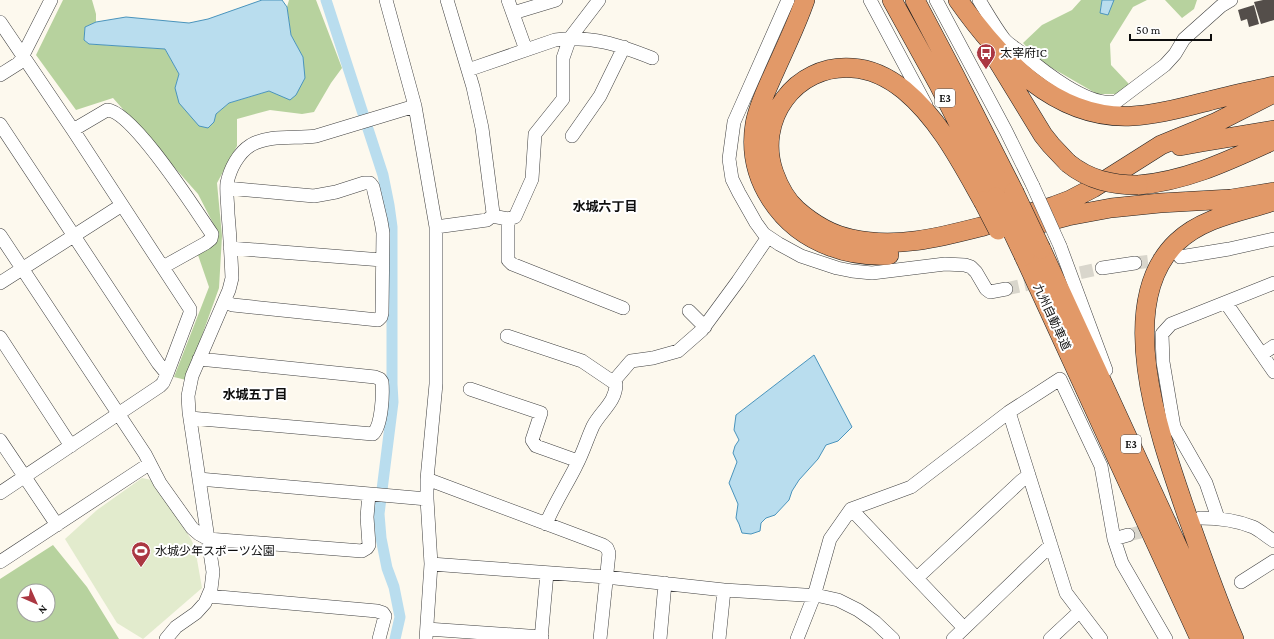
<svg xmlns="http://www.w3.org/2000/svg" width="1274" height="639" font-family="'Crimson Pro','Noto Sans JP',serif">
	<rect width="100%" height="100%" fill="#fdf9ee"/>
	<path fill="#b7d29e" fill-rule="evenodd" d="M63,0H92L96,14V22L85,27L84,40L89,44L165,49L179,74L175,88L214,122L216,114L229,103L269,91L279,94L303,57L291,35L287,7L289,0H316L342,68L331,83L314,112L302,114L270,110L237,119V146L217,183L222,236L219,288L186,380L174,377L209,287L198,255L212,244L215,227L198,194L113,98L76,110L36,55Z
		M1081,0H1102L1100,12L1107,15L1114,0H1147L1133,7L1110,44L1111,65L1128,83L1136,94H1097L1040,61L1023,43L1042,25L1072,10Z
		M1165,0H1197L1194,9L1182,18Z
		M53,545L87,587L119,639H0V579ZM24,591H48V615H24Z"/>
	<path fill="#e2ebcd" d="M142,478L152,480L191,539L195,548L202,588L143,639L117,623L65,539L97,510Z"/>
	<path fill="#b9ddee" stroke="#4a94bc" d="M262,0H282L287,7L291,35L303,57L305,78L296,95L290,100L269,91L229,103L216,114L214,122L208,128L199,126L179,103L175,88L179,74L165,49L89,44L84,40L85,27L96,22L126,17L189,23L208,19Z
		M1102,0H1114L1108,15L1100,13Z
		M814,355L852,427L838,441L826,445L818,459L799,480L792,491L789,500L775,515L766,518L761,523L760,531L751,534L742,533L739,524L736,518L738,504L729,483L737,462L733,453L735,446L739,440L734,430L736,415Z"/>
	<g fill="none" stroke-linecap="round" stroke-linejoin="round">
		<path stroke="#b9ddee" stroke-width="11" d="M326,0L383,175L389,205L392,227V384L393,402L379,514L381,538L387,568L394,587L400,617L395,639"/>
	</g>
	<path fill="#544e4a" d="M1263,0H1274V20L1261,24L1254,2Z
		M1254,5L1259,24L1249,27L1247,19L1241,21L1238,10Z"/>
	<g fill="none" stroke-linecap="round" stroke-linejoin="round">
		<path stroke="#d9d6cc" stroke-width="13" stroke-dasharray="13 6" stroke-linecap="butt" d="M1135,263L1169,259
			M1006,289L1102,268
			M1128,535L1196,519"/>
		<g stroke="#404040" stroke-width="14">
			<path id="minor" d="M386,0L415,106L436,227V384L427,479V499L431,564L426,639
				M508,0L526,50
				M788,0L734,122L729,159L732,179L739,193L756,223L764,234L779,244L801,256L837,268L852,271L872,273L945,264L965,265L971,267L976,272L986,289L990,292L1006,289
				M870,0L926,105
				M936,0L1006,131L1033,186
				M979,0C987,13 995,27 1004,39C1009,45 1017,49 1023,54C1043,71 1088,107 1116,102L1165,65L1175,54L1184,39L1221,6L1231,0
				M513,13L556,0
				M0,22L73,130L190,309V313L167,374L163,383L160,386L0,493
				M468,70L555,40C591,35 619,45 652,58
				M0,75L19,63L51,0
				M0,124L158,363L167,374
				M73,130L107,110C133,111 196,211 212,234L211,239L206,243L163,267
				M572,136L600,96L624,47
				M492,216L508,219L515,217L532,179L535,134L563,99V58L570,38L599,0
				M508,219V260L512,264L623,308
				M436,227L487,220L492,216L493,213L482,128L473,87L447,0
				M0,235L145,454L160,483L192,528L199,534L208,539L362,551L367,548L369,545L367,517L369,494
				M1060,246L1106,370
				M230,248L382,260
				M1180,257L1229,249L1274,239
				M1102,268L1135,263
				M0,283L122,205
				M224,302L233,305L378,320L381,317L382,313L383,233L381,221L373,187L370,183H364L336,192L314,196L227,188
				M1226,303L1274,372
				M689,311L705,327
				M507,336L582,361L616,384C616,402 601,411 593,426C587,439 583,453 576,466C566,486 554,504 546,524
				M0,337L71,446
				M1262,354L1274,346
				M613,382L631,361L653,358L678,351L702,330L738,281L768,237
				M470,389L541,413L532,440L536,446L578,461
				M1009,412L1066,593L1101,639
				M190,418L373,434C382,425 383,394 382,382L380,379L375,377L199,359
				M0,440L57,525
				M199,479L427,499
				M427,479L603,545L607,548L609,553L600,639
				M851,509L964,628
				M1200,518C1218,518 1236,520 1253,527C1260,530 1267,537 1274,541
				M1218,518L1206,483L1174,427L1163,362L1162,334L1171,324L1274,283
				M1114,539L1128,535
				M0,562L149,464
				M431,564L606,577L724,590L820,596L838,600L858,610L875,622L893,639
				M917,578L1021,481L1029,475
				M1241,582L1274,561
				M208,596L377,611L383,613L385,616L379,639
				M427,629L542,637
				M166,639L176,627L196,613L205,603L211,589L213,572L189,412L188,396L192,376L229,290L232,278C231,256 230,235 228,214C228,204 226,193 227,183C230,169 238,153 251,145C270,134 296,139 316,136L415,106
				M541,639L547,573
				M660,639L665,583
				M719,639L724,590
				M797,639L814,596L830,539L851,509L911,487L1009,412L1060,379L1101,466L1114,539L1122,563L1166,639
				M953,639L1051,545
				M1050,639L1079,612"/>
		</g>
		<g stroke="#1e1e1e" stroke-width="20">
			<path id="highway" d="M805,0C796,26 784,50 773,75C766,91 758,107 755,124C746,179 781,229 832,247C850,254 870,256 889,255
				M892,0L939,85L996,197
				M915,0L955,76L1014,192
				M958,0C999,58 1055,120 1132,116C1158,115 1184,107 1209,101C1230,95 1252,91 1274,86
				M996,58L1043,135L1051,145L1068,163
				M1180,146L1202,142L1274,130
				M1138,185C1187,181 1230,160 1274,140
				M983,201C961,162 939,119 904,90C889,78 871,69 852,68C795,64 755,120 774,173C779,187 786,200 797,210C813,224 831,235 852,239C897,249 941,237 984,226C1007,219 1031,213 1054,206L1070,200L1093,188L1161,145L1217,122L1274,93
				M1030,226L1068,216L1111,208L1160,203L1231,199L1274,192
				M1041,249L1220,639
				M1024,256L1200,639
				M1234,639C1216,598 1202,556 1187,515C1162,442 1111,305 1177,242C1202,218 1239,212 1271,202"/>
		</g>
		<use href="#minor" stroke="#fff" stroke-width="13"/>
		<use href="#highway" stroke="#e29968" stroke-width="19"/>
		<g stroke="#404040" stroke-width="14" stroke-linecap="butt">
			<path id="minor-bridge" d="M1033,186L1060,246"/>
		</g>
		<g stroke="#1e1e1e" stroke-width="20" stroke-linecap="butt">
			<path id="highway-bridge" d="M1068,163C1089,180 1112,185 1138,185
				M1014,192L1041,249
				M996,197L1024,256
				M983,201L998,230"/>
		</g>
		<use href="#minor-bridge" stroke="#fff" stroke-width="13"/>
		<use href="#highway-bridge" stroke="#e29968" stroke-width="19"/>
	</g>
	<defs>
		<g id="bus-pin" transform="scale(1)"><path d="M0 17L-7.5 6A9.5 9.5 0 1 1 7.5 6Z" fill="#ab3742" stroke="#fff"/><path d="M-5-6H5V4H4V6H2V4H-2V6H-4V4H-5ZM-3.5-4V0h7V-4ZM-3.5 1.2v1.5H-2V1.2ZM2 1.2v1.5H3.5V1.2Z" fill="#fff"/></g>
		<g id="stadium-pin" transform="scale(1)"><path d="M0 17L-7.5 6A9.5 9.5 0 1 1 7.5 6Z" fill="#ab3742" stroke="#fff"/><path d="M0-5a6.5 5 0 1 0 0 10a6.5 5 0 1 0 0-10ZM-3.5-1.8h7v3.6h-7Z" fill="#fff"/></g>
	</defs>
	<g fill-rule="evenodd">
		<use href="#bus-pin" x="986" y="53"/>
		<use href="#stadium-pin" x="141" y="551"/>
	</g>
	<g text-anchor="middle" stroke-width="4" stroke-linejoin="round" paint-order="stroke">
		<g fill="#fff" stroke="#565656" stroke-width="1">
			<rect x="935" y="89" width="20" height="18" rx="3"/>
			<rect x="1121" y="435" width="20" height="18" rx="3"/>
		</g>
		<g font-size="11" font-weight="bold" fill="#0d0d0d">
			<text x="945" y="102">E3</text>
			<text x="1131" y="448">E3</text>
		</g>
		<g font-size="12" fill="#0d0d0d" stroke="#fff" text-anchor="start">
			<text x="1000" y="57">太宰府IC</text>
			<text x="155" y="555">水城少年スポーツ公園</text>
		</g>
		<g font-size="12" fill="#0d0d0d" stroke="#fff">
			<text transform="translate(1052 317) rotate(65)" y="4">九州自動車道</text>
		</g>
		<g font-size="13" font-weight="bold" fill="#0d0d0d" stroke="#fff">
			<text x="605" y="211">水城六丁目</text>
			<text x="255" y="399">水城五丁目</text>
		</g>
	</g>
	<g transform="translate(36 603) rotate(135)"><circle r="19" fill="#ffffff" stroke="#9e9e9e"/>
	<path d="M0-3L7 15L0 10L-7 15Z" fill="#ab3742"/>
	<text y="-6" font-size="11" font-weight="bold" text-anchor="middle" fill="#0d0d0d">N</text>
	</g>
	<path d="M1130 34v6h81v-6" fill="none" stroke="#0d0d0d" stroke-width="2"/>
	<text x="1136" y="34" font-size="12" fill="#0d0d0d" stroke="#ffffff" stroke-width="3" paint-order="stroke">50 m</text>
</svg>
